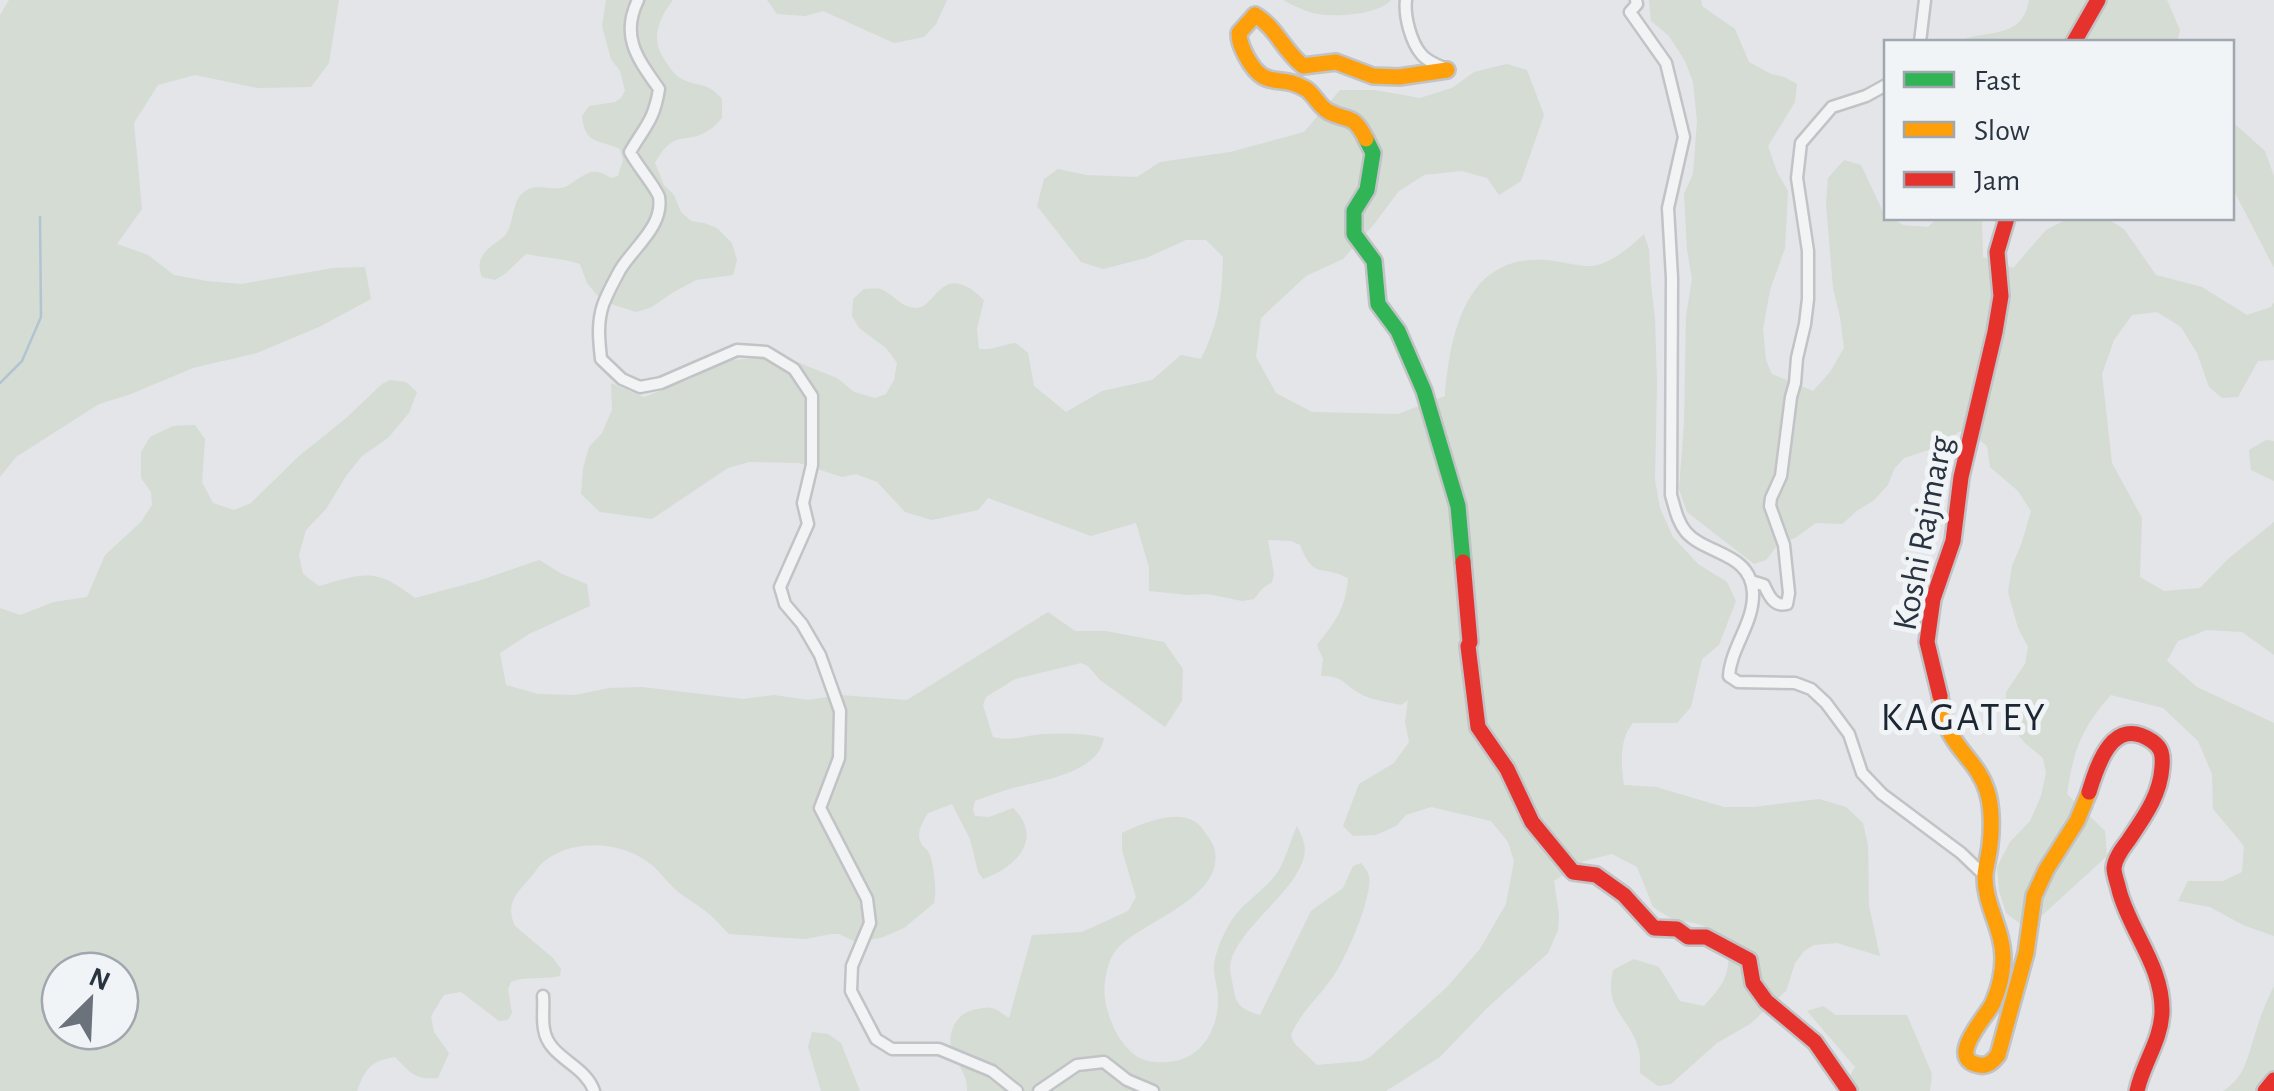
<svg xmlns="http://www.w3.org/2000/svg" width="2274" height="1091" font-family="'Alegreya Sans',sans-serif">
	<rect width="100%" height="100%" fill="#e3e5e8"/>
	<path fill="#d4dcd3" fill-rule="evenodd" d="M9,0H339L329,63L311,87L257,88L195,75L158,85L134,123L142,209L117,244L148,255L174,275L207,281L241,284L333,268L365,267L371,299L321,326L257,353L193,368L131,394L99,404L16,457L0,477V15Z
		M606,0H673C659,18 650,39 664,59C669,66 673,74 680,78C698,88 707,81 722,99V118C718,122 714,127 709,130C685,146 675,127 655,163L664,185L674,195L681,212L691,221L704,223L717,228L732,243L737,260L733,275L696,280L672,293L652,307L636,312L602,301L587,283L580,264C562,258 545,258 526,254L506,273L495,280L482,277C479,269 478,262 483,255C489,245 500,242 506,234C515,221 511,202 524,192C535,183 549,190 562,188C574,185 584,170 597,172C602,172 607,176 611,178L618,176L623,160L620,149C598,139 585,145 582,116L589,106L615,102L621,98L625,91L620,71L611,59L602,26Z
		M767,0H947L936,24L924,37L894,43L823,11L805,16L777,14Z
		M1283,0H1391C1379,15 1332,18 1313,13C1303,10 1292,5 1283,0Z
		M1649,0H1701L1702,6L1735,29L1749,62L1771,74L1784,77L1797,84L1795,102L1768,146L1777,172L1788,191L1785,248L1770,290L1763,329L1766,360L1772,374L1813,391L1830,372L1844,348L1840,317L1833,288L1826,203L1828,178L1844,160L1861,165L1886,218H1892L1903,225L1928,227L1937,218H1982L1983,257L2013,268L2046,230L2069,218H2106L2124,229L2156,275L2202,287L2247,315L2271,307L2274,302V360L2258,361L2238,397L2222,398L2209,387L2197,353L2181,327L2157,312L2132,315L2114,340L2102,374L2112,463L2142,518L2140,577L2164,591L2200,588L2228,559L2274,522V655L2242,632L2207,630L2178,641L2167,661L2197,687L2274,723V936L2243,925L2210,907L2178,901L2188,881H2223L2242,872L2244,846L2213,809L2212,774L2198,741L2163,708L2111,695C2082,727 2073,751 2067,794L2105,831L2107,856L2037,920L2023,926L2006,913L1999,891L1997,867L2010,842L2030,821L2041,796L2046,773L2043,758L2025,743L2006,720V692L2025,664L2028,647L2018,628L2008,592L2012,566L2022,542L2031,511L2018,491L1990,467L1987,446L1977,438L1960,431L1940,446L1904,458L1894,469L1888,485L1873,501L1858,510L1842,524L1816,523L1795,538L1777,546L1766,560L1754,564L1687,512L1679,489L1684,423L1686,316L1692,279L1687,249L1684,194L1693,174L1697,121L1693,82L1685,61L1669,36L1651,21Z
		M2029,0H2167L2180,30L2177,42H1957C1985,28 2022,42 2029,0Z
		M1507,64L1527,70L1544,115L1521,181L1499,195L1487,178L1462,171L1424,175L1398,192L1375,223L1343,259L1306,276L1261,318L1256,357L1276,393L1312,412L1398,414L1445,396C1450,333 1466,254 1546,260C1559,261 1572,265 1585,266C1607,268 1629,248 1644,234L1649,249L1651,285L1655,318L1657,383L1655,480L1660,508L1673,537L1698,564L1727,582L1736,601L1719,645L1702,659L1691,707L1677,723H1633C1619,738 1621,766 1624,785L1656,787L1724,807H1754L1819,799L1846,807L1863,823L1868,845L1869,906L1880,956L1837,943L1814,945L1804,951L1795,963L1786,991L1750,1024L1717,1043L1671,1084L1658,1086L1640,1073C1640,1064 1641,1056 1638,1047C1628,1015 1604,1010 1613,970L1634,959L1659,967L1680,1001L1704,1006C1727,981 1730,974 1728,941L1712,929L1695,923L1673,920L1653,907L1637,867L1612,854L1584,861L1554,881L1559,914L1558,930L1548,953L1487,1008L1440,1057L1386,1091H967C968,1076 959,1067 953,1054C946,1037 954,1014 973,1010C993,1005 993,1007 1009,1018L1032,935L1082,932L1128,911L1136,897L1122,850V833C1146,822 1187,804 1204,831C1208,837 1214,844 1215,851C1223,899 1142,921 1117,949C1107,960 1103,984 1105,999C1107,1015 1116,1036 1127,1048C1139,1061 1150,1063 1167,1062C1200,1061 1219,1030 1218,998C1218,988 1214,978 1214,968C1214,954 1225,930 1233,918C1246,900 1269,888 1280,868C1287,855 1291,839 1297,826C1303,839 1308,848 1302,863C1290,896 1233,933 1230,967C1230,974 1233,984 1234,991C1236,1007 1246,1011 1260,1015L1311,911L1343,888L1353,866L1361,863C1365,868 1367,870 1369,876C1373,896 1345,961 1332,978C1318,998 1300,1013 1291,1035L1294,1043L1317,1065L1362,1061L1370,1057L1447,987L1480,949L1506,904L1514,861L1508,842L1491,821L1431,807L1406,815L1396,826L1376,835L1353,836L1343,826L1359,784L1394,763L1409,742L1405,722L1408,700L1401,705C1388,702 1370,700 1359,693C1342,684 1345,676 1321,676L1323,659L1317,645C1335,622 1346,608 1348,578C1320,564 1314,580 1300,545L1291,541L1268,540L1274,574L1272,582L1262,589L1254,599L1242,601L1208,594L1189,595L1149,591V567L1136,523L1091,536L988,498L978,510L932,520L905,512L877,482L856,474L842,477L799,463L749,462L728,468L652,519L600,512L581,494L583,468L589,447L602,433L612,410L611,383L644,397L688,380L729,360L765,358L797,362L837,378L854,392L875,398L886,394L894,380L897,363L886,348L859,328L852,316L853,299L864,289C865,289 878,288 880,289C893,293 901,308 916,308C937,308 941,258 984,300L977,329L979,349C994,351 1002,344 1016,343L1028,353L1034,386L1066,412L1102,391L1152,380L1181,355L1201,359C1219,322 1222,298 1223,257L1206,240H1186L1146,258L1103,269L1081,262L1037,206L1044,179L1058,169L1086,175L1137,177L1160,162L1230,152L1304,132L1340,90H1375L1420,98L1452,88L1474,72Z
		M2232,125L2237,126L2265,151L2274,176V268L2232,187Z
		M390,380L406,382L417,392L409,413L388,438L362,456L346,476L326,509L306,530L299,555L303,574L319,586C365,573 375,567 415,598L478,581L539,560L562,574L587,584L590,606L529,634L500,653L506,685L538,694L575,695L609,688L642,687L743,699L774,695L808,700L840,695L907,700L1048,612L1075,631H1106L1164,642L1183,669L1182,701L1165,727L1100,680L1088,666L1081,663L1015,679L986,697L983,705L993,737C1010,742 1027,735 1044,734C1064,733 1085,733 1104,738C1098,775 1035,781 1006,790C996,793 985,797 975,801L973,809L975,816L989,817L1013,808C1045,839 1015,868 983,879L978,872L970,839L952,804L928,813C922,823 915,834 922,845C924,848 927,849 928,851C934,861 937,892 934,903L904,928L881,938L856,942L839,934H831L805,939L729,934C720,925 711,914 700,907C692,901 682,896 675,889C667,882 661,873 653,866C623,840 568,837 539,866C538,868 531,877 529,879C516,894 505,904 515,926L553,958L561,969L560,976C544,980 523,976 511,982L508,989L512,1013L508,1020L499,1021L461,992L444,995L431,1016L434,1032L449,1053L438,1078C414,1080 411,1073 395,1057C370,1061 366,1068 357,1091H0V608L20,615L54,602L87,597L105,555L141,522L152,505L151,492L141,478V452L150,437L173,426L195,425L205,439L202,482L213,503L234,510L251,503L299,456L345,419L382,384ZM60,971H120V1031H60Z
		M2266,440L2274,441V481L2251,470L2249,450Z
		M2274,986V1091H2223C2246,1076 2247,1058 2255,1034C2260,1018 2266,1001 2274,986Z
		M1823,1006L1836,1015H1907L1932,1074L1930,1091H1841L1855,1067L1807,1011Z
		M812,1032L828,1034L841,1043L860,1091H821L808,1047Z"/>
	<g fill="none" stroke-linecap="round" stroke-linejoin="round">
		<path stroke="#b2c4d2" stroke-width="2.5" d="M0,383L22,361L41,317L40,217"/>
		<g stroke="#c1c3c6" stroke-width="15">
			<path id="street" d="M638,0C620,37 638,59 659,89C654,121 645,126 630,152C636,164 657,189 659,197C664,226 633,248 620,270C614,281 607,294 603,305C597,323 599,340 601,359L622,379L640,387L661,383L737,350L766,352L794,369L812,396V465L803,503L808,524L780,587L785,604L802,624L820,655L840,711L839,758L820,808L867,899L870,923L852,966L851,991L876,1039L892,1049H939L992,1071L1017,1091
				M1406,0C1404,16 1411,43 1422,55C1427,61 1437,65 1444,68
				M1636,0L1637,4L1630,12L1666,63L1684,137L1668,208L1672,278L1671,495C1675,508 1677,521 1686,532C1706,555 1751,552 1753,593C1754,623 1731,647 1729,676L1738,682L1795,683L1811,689L1826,703L1849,734L1862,773L1882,794L1961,853L1985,876
				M1920,42L1925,0
				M1751,581L1764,585C1769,596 1774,607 1787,604L1789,593L1784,545L1770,506L1771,498L1781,476L1791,397L1795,383L1797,358L1805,324L1808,299V251L1797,178L1801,143L1832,107L1866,96L1886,85
				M543,996C544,1007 542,1019 544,1029C548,1058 585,1064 594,1091
				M1039,1091L1077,1065L1104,1062L1127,1080L1153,1091"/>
		</g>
		<g stroke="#c1c3c6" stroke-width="20">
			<path id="fast" d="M1366,139L1373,153L1367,190L1354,211V234L1374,261L1378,304L1398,331L1424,391L1458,506L1463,562"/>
		</g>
		<g stroke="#c1c3c6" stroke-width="20">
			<path id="slow" d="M1366,139C1353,113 1349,122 1329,112C1319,107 1315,95 1306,89C1278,72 1266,93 1246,56C1242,47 1239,43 1239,33L1255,15C1276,27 1283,50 1303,66L1336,62L1373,76L1399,77L1447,70
				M1940,696C1942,708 1944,723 1950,733C1961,754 1980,767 1987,791C1992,806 1992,829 1990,845C1989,855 1986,865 1985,875C1984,904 2003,929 2003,958C2003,972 1999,989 1993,1003C1987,1016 1945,1059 1979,1065C1988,1067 1993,1061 1998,1055L2026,953L2034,896L2046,870L2077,821L2089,792"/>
		</g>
		<g stroke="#c1c3c6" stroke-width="20">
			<path id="jam" d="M2074,42L2098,0
				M1463,562L1470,642L1468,646L1478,727L1507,769L1532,822L1573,872L1596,875L1624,895L1654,928L1677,929L1688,937H1706L1749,960L1753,983L1766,1001L1815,1042L1849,1091
				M1940,696L1927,642L1933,599L1953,541L1961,477L1995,332L2001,296L1997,252L2007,218
				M2089,792C2098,763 2113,715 2152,741C2162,748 2163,755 2162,767C2160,796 2144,817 2128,841C2122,849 2115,858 2114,868C2114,875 2118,884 2119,890C2130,932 2163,966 2162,1012C2161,1041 2143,1063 2137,1091
				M2265,1091L2274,1080"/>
		</g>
		<use href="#street" stroke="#f2f3f5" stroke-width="10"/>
		<use href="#fast" stroke="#30b455" stroke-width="15"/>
		<use href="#slow" stroke="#ff9f0a" stroke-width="15"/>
		<use href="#jam" stroke="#e5322d" stroke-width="15"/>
	</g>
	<g text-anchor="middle" stroke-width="10" stroke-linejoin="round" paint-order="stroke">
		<g font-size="35" fill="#2a3441" stroke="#f1f4f7">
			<text transform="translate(1922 533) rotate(-79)" y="12">Koshi Rajmarg</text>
		</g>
		<g font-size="40" letter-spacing="2.5" fill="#1c2532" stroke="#f1f4f7">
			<text x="1964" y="730">KAGATEY</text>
		</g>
	</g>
	<rect x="1884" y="40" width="350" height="180" fill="#f1f4f7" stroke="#a1a7ae" stroke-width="2.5"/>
	<rect x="1904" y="72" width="50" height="15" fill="#30b455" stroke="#a1a7ae" stroke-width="2.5"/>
	<text x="1974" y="90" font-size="30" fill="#2a3441">Fast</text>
	<rect x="1904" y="122" width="50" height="15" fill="#ff9f0a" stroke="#a1a7ae" stroke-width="2.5"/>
	<text x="1974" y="140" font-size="30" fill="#2a3441">Slow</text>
	<rect x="1904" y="172" width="50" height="15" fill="#e5322d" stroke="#a1a7ae" stroke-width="2.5"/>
	<text x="1974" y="190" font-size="30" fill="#2a3441">Jam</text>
	<g transform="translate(90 1001) rotate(24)"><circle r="48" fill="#f1f4f7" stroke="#a1a7ae" stroke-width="2.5"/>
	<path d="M0-8L18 38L0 25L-18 38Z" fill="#6b727b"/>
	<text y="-15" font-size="28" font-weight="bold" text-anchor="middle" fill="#2a3441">N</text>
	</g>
</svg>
